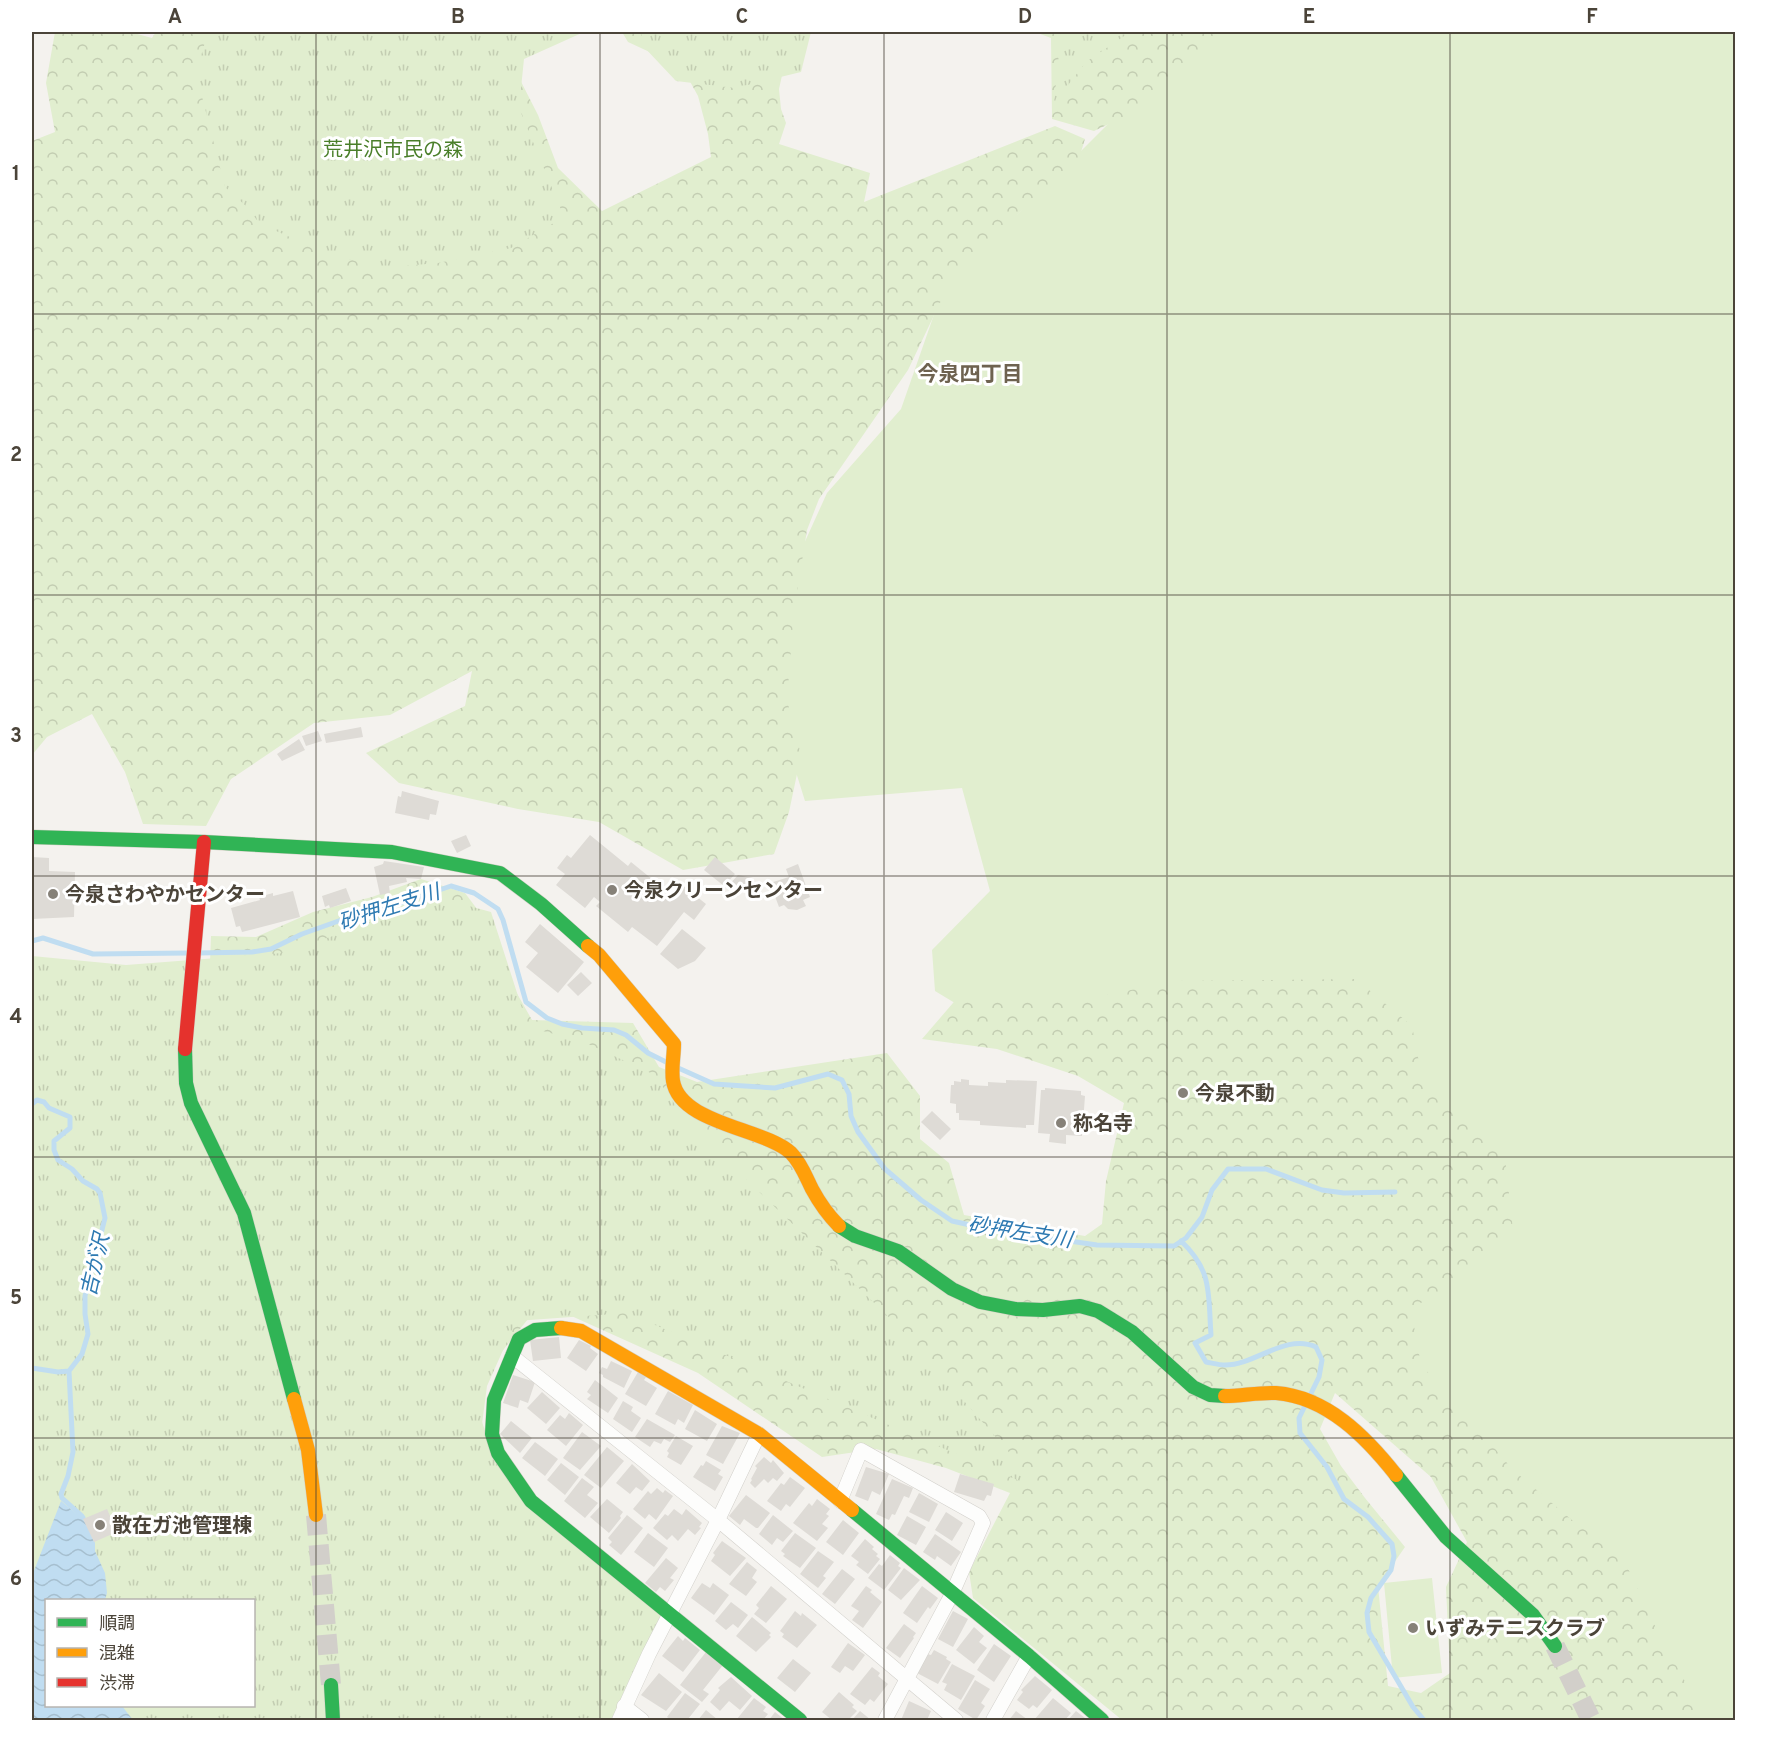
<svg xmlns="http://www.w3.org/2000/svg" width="1767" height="1752" font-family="Overpass,'Noto Sans JP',sans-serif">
	<defs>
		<pattern id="forest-crowns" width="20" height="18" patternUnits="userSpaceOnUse" patternTransform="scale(1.5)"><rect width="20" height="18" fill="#e1eecf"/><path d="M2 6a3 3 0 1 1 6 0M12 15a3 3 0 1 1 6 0" fill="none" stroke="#c3cdb2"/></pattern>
		<pattern id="park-tufts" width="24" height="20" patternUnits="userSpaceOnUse" patternTransform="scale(1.5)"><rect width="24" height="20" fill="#e1eecf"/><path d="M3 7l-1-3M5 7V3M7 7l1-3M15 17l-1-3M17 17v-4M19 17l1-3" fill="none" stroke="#c3cdb2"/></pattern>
		<pattern id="water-waves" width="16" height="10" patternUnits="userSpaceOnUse" patternTransform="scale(1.5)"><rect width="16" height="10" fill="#c0ddf1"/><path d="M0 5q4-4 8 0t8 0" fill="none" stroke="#a6bfcf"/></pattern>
	</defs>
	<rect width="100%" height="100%" fill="#f4f2ee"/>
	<path fill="#e1eecf" d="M1212,32H1735V1720H1683L1426,1406L1347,1217L998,1029L935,991L932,950L990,891L962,788L805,801L779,718L778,601L827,493L901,409L951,266L1020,212L1125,107Z
		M1432,1578L1442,1673L1393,1678L1384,1583Z"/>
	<path fill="url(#forest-crowns)" fill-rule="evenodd" d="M55,32H130L152,38L156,32H569L512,64L538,115L558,168L602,211L711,157L708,134L698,96L682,67L628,42L622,32H803L783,71L779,89L781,109L786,123L779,144L870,173L864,202L1055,126L1085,139L1078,162L957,267L908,370L819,499L807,530L794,611L787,700L801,755L789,812L774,854L683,870L599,822L518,809L399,783L366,753L465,706L472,671L390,715L314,723L231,779L206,826L143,824L125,772L92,714L47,737L32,755V141L55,132L46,83Z
		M1035,32H1221L1126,116L1094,131L1052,119L1051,38Z
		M421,879L465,893L486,921L511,983L532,1020L633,1023L659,1067L697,1082L887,1053L920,1096V1139L949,1163L964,1215L1085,1236L1102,1224L1106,1181L1124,1103L1078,1076L997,1049L922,1039L959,996L993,1002L1077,1001L1175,981L1356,979L1412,1026L1423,1083L1445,1104L1504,1149L1514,1239L1449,1286L1411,1309L1421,1365L1461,1408L1512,1469L1573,1521L1623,1558L1657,1630L1706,1720H1122L973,1598L969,1572L1010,1493L946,1468L876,1449L822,1457L698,1373L567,1314L528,1319L492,1364L478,1410L503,1484L254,1706V1600L209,989L211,936L256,937L313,912L372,897ZM1335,1393L1431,1477L1467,1542L1446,1587L1450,1673L1421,1693L1388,1686L1378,1586L1405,1547L1365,1498L1341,1466L1320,1429Z"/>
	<path fill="url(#park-tufts)" fill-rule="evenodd" d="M208,32H584L524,59L519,108L564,217L511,248L438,263L379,268L322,251L260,224L247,207L225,187L196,73Z
		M641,32H811L801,72L735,88L676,81L643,46Z
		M1057,32H1130L1086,62L1054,103L1061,33Z
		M436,897L491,912L528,1027L584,1042L655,1075L686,1121L899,1327L1043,1491L627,1313L516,1321L487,1386L482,1424L493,1456L662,1615L615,1720H32V956L126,965L282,953L354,929ZM46,1600H254V1706H46Z"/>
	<path fill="url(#water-waves)" d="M61,1501L78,1515L85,1516L95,1543V1551L105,1573L107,1593L105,1600H46V1706H122L133,1720H34L32,1716V1576Z"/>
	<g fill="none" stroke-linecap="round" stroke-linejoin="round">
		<path stroke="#c0ddf1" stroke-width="5" d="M32,941L43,938L93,954L189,953
			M198,953L252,952L271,949L302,934L361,913L401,903L451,886L474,893L498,909L503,920L526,1002L547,1018L562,1024L582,1028L614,1030L626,1035L648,1053L668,1063
			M676,1067L714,1084L775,1088L828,1074L842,1080L849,1094L851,1116L858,1132L885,1169L921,1200L952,1221L993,1230L1097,1245L1174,1246L1186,1238L1202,1217L1212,1190L1228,1169H1266L1322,1190L1344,1193L1395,1192
			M32,1104L37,1100L44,1102L49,1108L70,1117V1128L54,1141V1150L58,1160L72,1169L83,1181L97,1189L100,1193L105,1218L85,1296V1314L88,1334L82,1354L69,1371L58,1372L32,1368
			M1181,1241C1213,1271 1208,1294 1211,1335L1195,1343L1206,1362C1212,1363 1219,1365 1225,1365C1256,1365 1285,1333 1316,1347L1322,1360L1319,1377L1299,1418L1300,1433L1327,1467L1344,1499L1368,1517L1392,1544L1394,1556L1391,1570L1371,1598L1367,1613L1369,1632L1413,1707L1424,1720
			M69,1371L73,1452L68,1476L61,1494L62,1498L82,1516"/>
	</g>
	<path fill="#dedbd6" d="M361,727L363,737L326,743L324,734Z
		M318,731L322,741L306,746L302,736Z
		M299,739L305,750L282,761L277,754Z
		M402,791L439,801L436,815L430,814L429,820L395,813L398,796L401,797Z
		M466,835L471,846L457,853L451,841Z
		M590,835L628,866L631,862L663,888L660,891L669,898L681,884L706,904L694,920L684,912L657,946L632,927L628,932L596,906L600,902L594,897L585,908L556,885L565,874L557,868L567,855L571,858Z
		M32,857L49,858V871L75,872L74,917L32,919Z
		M715,857L735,874L724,886L704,870Z
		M384,861L424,867L421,879L406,878L407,882L389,886L390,893L380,895L374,867L383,864Z
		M798,864L810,897L803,900L806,906L797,910L788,909L784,905L779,907L770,883L789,877L786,869Z
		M738,875L753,878L737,897L727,887Z
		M346,888L351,901L330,908L329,905L325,907L322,896Z
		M293,891L300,917L242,932L240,926L236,927L231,908L260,900L259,897L273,893V896Z
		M540,924L584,962L558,993L526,967L538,953L525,942Z
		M682,929L706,948L695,961L678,969L660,954Z
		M581,972L592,983L578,996L567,985Z
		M961,1079L969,1080V1085L988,1086V1082L1006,1083V1080L1037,1081L1034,1125H1026V1128L980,1125V1121L959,1120V1113H956V1104L950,1103L951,1085H954V1081L961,1082Z
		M1045,1088L1081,1091V1095L1085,1096L1082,1136L1066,1135V1144L1049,1142L1050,1134L1038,1133L1041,1090H1045Z
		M932,1111L951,1129L940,1140L921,1122Z
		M559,1337L561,1358L533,1361L530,1340Z
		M579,1340L591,1346L590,1348L598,1354L586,1371L567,1358Z
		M611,1361L632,1371L624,1388L603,1377V1375L599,1373L602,1367L607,1369Z
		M638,1372L646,1377L644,1380L657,1388L646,1406L625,1394Z
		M513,1375L535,1382L528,1403L520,1400L518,1408L503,1403Z
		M595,1380L618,1398L608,1413L587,1399L591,1395L587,1392Z
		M668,1391L693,1405L684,1423L678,1419L675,1425L655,1414Z
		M542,1392L560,1408L546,1424L527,1408Z
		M623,1401L633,1407L631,1411L641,1418L632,1432L613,1419Z
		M695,1410L717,1424L707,1441L685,1429Z
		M569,1413L583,1425L566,1446L547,1430L560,1415L565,1419Z
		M647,1419L675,1435L670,1442L664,1439L661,1444L654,1441L650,1447L635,1437Z
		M511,1421L532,1438L520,1453L500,1434Z
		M722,1426L740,1433L723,1464L706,1455Z
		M582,1432L601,1446L580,1470L563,1458Z
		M676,1436L693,1446L681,1465L667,1457L669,1453L667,1451Z
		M535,1442L558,1459L545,1476L522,1458Z
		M607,1447L624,1461L601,1488L584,1475Z
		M764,1457L771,1463L773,1460L784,1473L777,1481L773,1478L768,1483L764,1479L755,1488L750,1483L752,1480L751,1479L757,1468L755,1466Z
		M706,1461L721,1470L718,1474L723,1477L715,1491L693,1477L701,1465L703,1466Z
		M561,1463L579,1477L565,1495L547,1480Z
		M632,1464L650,1481L642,1491L636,1487L630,1494L616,1483Z
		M866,1467L889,1474L880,1495L872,1491L868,1501L855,1496Z
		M960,1474L994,1484L991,1496L987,1495L984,1501L954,1492Z
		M790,1477L805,1488L790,1507L786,1504L781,1511L767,1501L781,1483L784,1485Z
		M582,1478L594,1487L587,1495L598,1503L585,1518L564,1501Z
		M892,1479L913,1488L909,1498L904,1496L895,1515L892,1514L889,1520L876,1514Z
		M657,1488L663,1493L665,1490L673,1496L656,1520L649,1514L645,1519L633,1509L648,1491L651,1494Z
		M919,1493L938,1504L929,1522L909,1512Z
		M746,1495L770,1513L758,1528H756L744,1519L740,1525L729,1516Z
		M607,1499L623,1512L620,1516L621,1518L609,1533L590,1517Z
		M817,1499L830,1509L826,1514L829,1516L822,1524L828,1528L817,1541L793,1523L809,1503L812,1506Z
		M107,1509L117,1532L94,1542L83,1519Z
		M674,1509L682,1515L686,1509L702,1523L699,1527L701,1528L695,1535L688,1529L678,1541L672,1535L667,1540L653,1528L665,1514L668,1516Z
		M946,1512L963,1523L952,1541L935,1530Z
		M627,1515L643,1528L621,1555L609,1545L612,1542L608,1538Z
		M773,1515L793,1531L783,1542L777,1538L772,1545L759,1534Z
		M907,1516L926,1527L916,1545L897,1535Z
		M843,1520L859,1533L843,1555L826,1542Z
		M648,1533L668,1548L654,1567L634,1552Z
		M795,1533L816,1548L800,1568L783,1556L785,1554L781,1551Z
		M935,1534L961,1552L951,1566L937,1556L935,1560L923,1552Z
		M865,1539L874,1547L872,1549L878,1554L876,1556L880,1559L868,1574L856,1565L859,1562L851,1556Z
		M722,1541L746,1558L730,1576L711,1561L715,1555L713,1553Z
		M818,1551L834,1562L823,1576L826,1578L818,1588L800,1574Z
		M890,1555L900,1563L898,1566L901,1568L884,1590L868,1578L879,1564L882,1566Z
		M666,1558L678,1568L670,1578L674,1580L665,1591L660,1587L656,1592L645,1583Z
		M747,1562L757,1570L752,1578L757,1582L746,1596L729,1584Z
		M904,1568L920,1580L901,1600L888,1590Z
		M842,1569L855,1579L835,1604L822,1594Z
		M702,1583L710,1588L713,1583L729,1595L714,1615L691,1598Z
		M771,1586L787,1599L766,1623L754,1614L759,1608L756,1605Z
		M866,1586L872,1590L870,1592L882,1602L863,1628L852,1620L859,1611L851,1606Z
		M922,1586L938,1598L930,1609L928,1607L917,1623L903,1613Z
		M731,1602L748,1615L738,1628L733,1624L726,1630L715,1621Z
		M795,1611L801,1616L802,1613L817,1625L797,1648L782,1637L784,1634L780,1631Z
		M953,1611L968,1619L953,1647L938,1639Z
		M752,1617L771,1633L769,1635L771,1637L756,1652L736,1636Z
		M904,1624L916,1633L913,1637L914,1638L900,1658L886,1648Z
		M974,1627L984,1636L979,1642L987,1648L974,1664L956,1650Z
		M678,1636L683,1641L685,1638L700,1650L683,1672L662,1656Z
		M848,1643L865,1655L853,1671L845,1666L840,1673L831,1667Z
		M994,1644L1011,1656L994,1682L977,1670Z
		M934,1650L947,1657L946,1659L951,1662L938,1684L917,1673L927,1654L931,1655Z
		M706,1652L723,1665L703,1690L709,1694L702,1702L680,1685Z
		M793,1659L811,1673L795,1692L777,1678Z
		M952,1664L975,1676L961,1700L944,1690L947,1684L942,1682Z
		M872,1667L880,1673L878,1676L888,1684L874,1702L870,1699L865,1705L850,1694Z
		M659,1673L682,1692L666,1711L641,1695Z
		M1035,1676L1052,1690L1037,1708L1033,1705L1029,1709L1017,1700L1023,1692L1021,1690Z
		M731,1677L752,1696L740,1710L729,1701L720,1711L710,1702L720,1690L718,1688Z
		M975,1680L990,1689L981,1703L985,1706L976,1720L958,1709Z
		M839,1692L854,1705L852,1707L857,1711L848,1720H832L822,1712Z
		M685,1693L700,1704L688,1719L671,1720L667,1717Z
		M754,1698L766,1707L763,1711L768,1714L763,1720H739L737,1719Z
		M1053,1698L1071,1713L1065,1720H1034Z
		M909,1701L931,1711L927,1720H901Z
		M706,1710L718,1720H698Z
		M860,1711L871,1720H852Z
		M1016,1711L1028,1720H1009Z
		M1076,1711L1085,1718L1083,1720H1068Z
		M775,1712L785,1720H769Z"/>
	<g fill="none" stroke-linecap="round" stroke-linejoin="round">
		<path stroke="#d2cfca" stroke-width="20" stroke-dasharray="20 10" stroke-linecap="butt" d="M316,1515L331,1685
			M1555,1646L1591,1720"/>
		<g stroke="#d2d0cb" stroke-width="15">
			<path id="street" d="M512,1356L718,1520L956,1720
				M840,1501L861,1450L979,1516L983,1523L952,1594L885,1720
				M624,1706L642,1720
				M619,1720L649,1654L718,1520L759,1434
				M993,1720L1029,1656"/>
		</g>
		<g stroke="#d3cfc5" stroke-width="15">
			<path id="fast" d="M32,837L204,842L392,852L500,873L541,904L588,946
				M185,1049L186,1083L191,1103L244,1213L294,1399
				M839,1226L855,1236L898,1251L952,1289L980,1302L1016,1309L1043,1310L1080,1306L1098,1311L1132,1332L1193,1387L1210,1395L1225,1396
				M561,1328L535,1330L519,1339L494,1400L492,1434L498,1453L531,1501L800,1720
				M1396,1475L1446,1537L1533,1615L1555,1646
				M852,1510L1029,1656L1102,1720
				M331,1685L333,1720"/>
		</g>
		<g stroke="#d3cfc5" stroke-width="15">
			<path id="slow" d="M588,946L599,955L674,1044C674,1056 671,1069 673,1081C680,1124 764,1128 791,1153C801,1163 806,1177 812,1189C819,1202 828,1215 839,1226
				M561,1328L581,1331L759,1434L852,1510
				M1225,1396C1242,1396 1259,1392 1276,1393C1327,1397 1366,1437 1396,1475
				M294,1399L308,1450L316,1515"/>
		</g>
		<g stroke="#d3cfc5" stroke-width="15">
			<path id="jam" d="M185,1049L204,842"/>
		</g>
		<use href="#street" stroke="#fdfdfc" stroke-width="14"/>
		<use href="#fast" stroke="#30b455" stroke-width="14"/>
		<use href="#slow" stroke="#ff9f0a" stroke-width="14"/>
		<use href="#jam" stroke="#e5322d" stroke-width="14"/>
	</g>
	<path fill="none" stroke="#4b4439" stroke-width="1.5" stroke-opacity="0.55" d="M316,32V1720M600,32V1720M884,32V1720M1167,32V1720M1450,32V1720M32,314H1736M32,595H1736M32,876H1736M32,1157H1736M32,1438H1736"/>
	<g fill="#868178" stroke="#fff" stroke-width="2">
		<circle cx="612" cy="890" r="6"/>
		<circle cx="53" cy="894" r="6"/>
		<circle cx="1183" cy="1093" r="6"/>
		<circle cx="1061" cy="1123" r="6"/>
		<circle cx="100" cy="1525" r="6"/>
		<circle cx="1413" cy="1628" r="6"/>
	</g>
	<g text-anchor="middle" stroke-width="6" stroke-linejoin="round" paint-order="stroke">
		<g font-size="20" fill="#4a7f2a" stroke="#fff">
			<text x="393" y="156">荒井沢市民の森</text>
		</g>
		<g font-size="20" font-weight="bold" fill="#4b4439" stroke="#fff" text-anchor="start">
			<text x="624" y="897">今泉クリーンセンター</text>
			<text x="65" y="901">今泉さわやかセンター</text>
			<text x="1195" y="1100">今泉不動</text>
			<text x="1073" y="1130">称名寺</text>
			<text x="112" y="1532">散在ガ池管理棟</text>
			<text x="1425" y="1635">いずみテニスクラブ</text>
		</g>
		<g font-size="21" font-weight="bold" fill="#6e6250" stroke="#fff">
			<text x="970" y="381">今泉四丁目</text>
		</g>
		<g font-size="21" font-style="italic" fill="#2e7ab2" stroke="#fff">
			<text transform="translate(389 907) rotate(-18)" y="7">砂押左支川</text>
			<text transform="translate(1020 1232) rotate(9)" y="7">砂押左支川</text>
			<text transform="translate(95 1265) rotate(-77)" y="7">吉が沢</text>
		</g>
	</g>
	<rect width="1767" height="1752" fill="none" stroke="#ffffff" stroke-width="66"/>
	<rect x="45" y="1599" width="210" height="108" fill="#ffffff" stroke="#b7b4b0" stroke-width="1.5"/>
	<rect x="57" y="1618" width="30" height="9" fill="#30b455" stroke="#b7b4b0" stroke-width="1.5"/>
	<text x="99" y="1629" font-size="18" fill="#4b4439">順調</text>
	<rect x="57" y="1648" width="30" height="9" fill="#ff9f0a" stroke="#b7b4b0" stroke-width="1.5"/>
	<text x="99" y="1659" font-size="18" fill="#4b4439">混雑</text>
	<rect x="57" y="1678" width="30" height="9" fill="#e5322d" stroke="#b7b4b0" stroke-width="1.5"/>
	<text x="99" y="1689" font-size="18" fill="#4b4439">渋滞</text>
	<rect x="33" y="33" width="1701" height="1686" fill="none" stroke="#4b4439" stroke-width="2"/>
	<g font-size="20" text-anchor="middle" font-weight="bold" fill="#4b4439">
		<text x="175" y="23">A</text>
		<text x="458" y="23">B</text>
		<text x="742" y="23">C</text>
		<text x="1025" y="23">D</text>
		<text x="1309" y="23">E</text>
		<text x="1592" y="23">F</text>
		<text x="16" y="180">1</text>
		<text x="16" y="461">2</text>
		<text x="16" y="742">3</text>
		<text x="16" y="1023">4</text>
		<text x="16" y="1304">5</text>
		<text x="16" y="1585">6</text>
	</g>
</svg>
